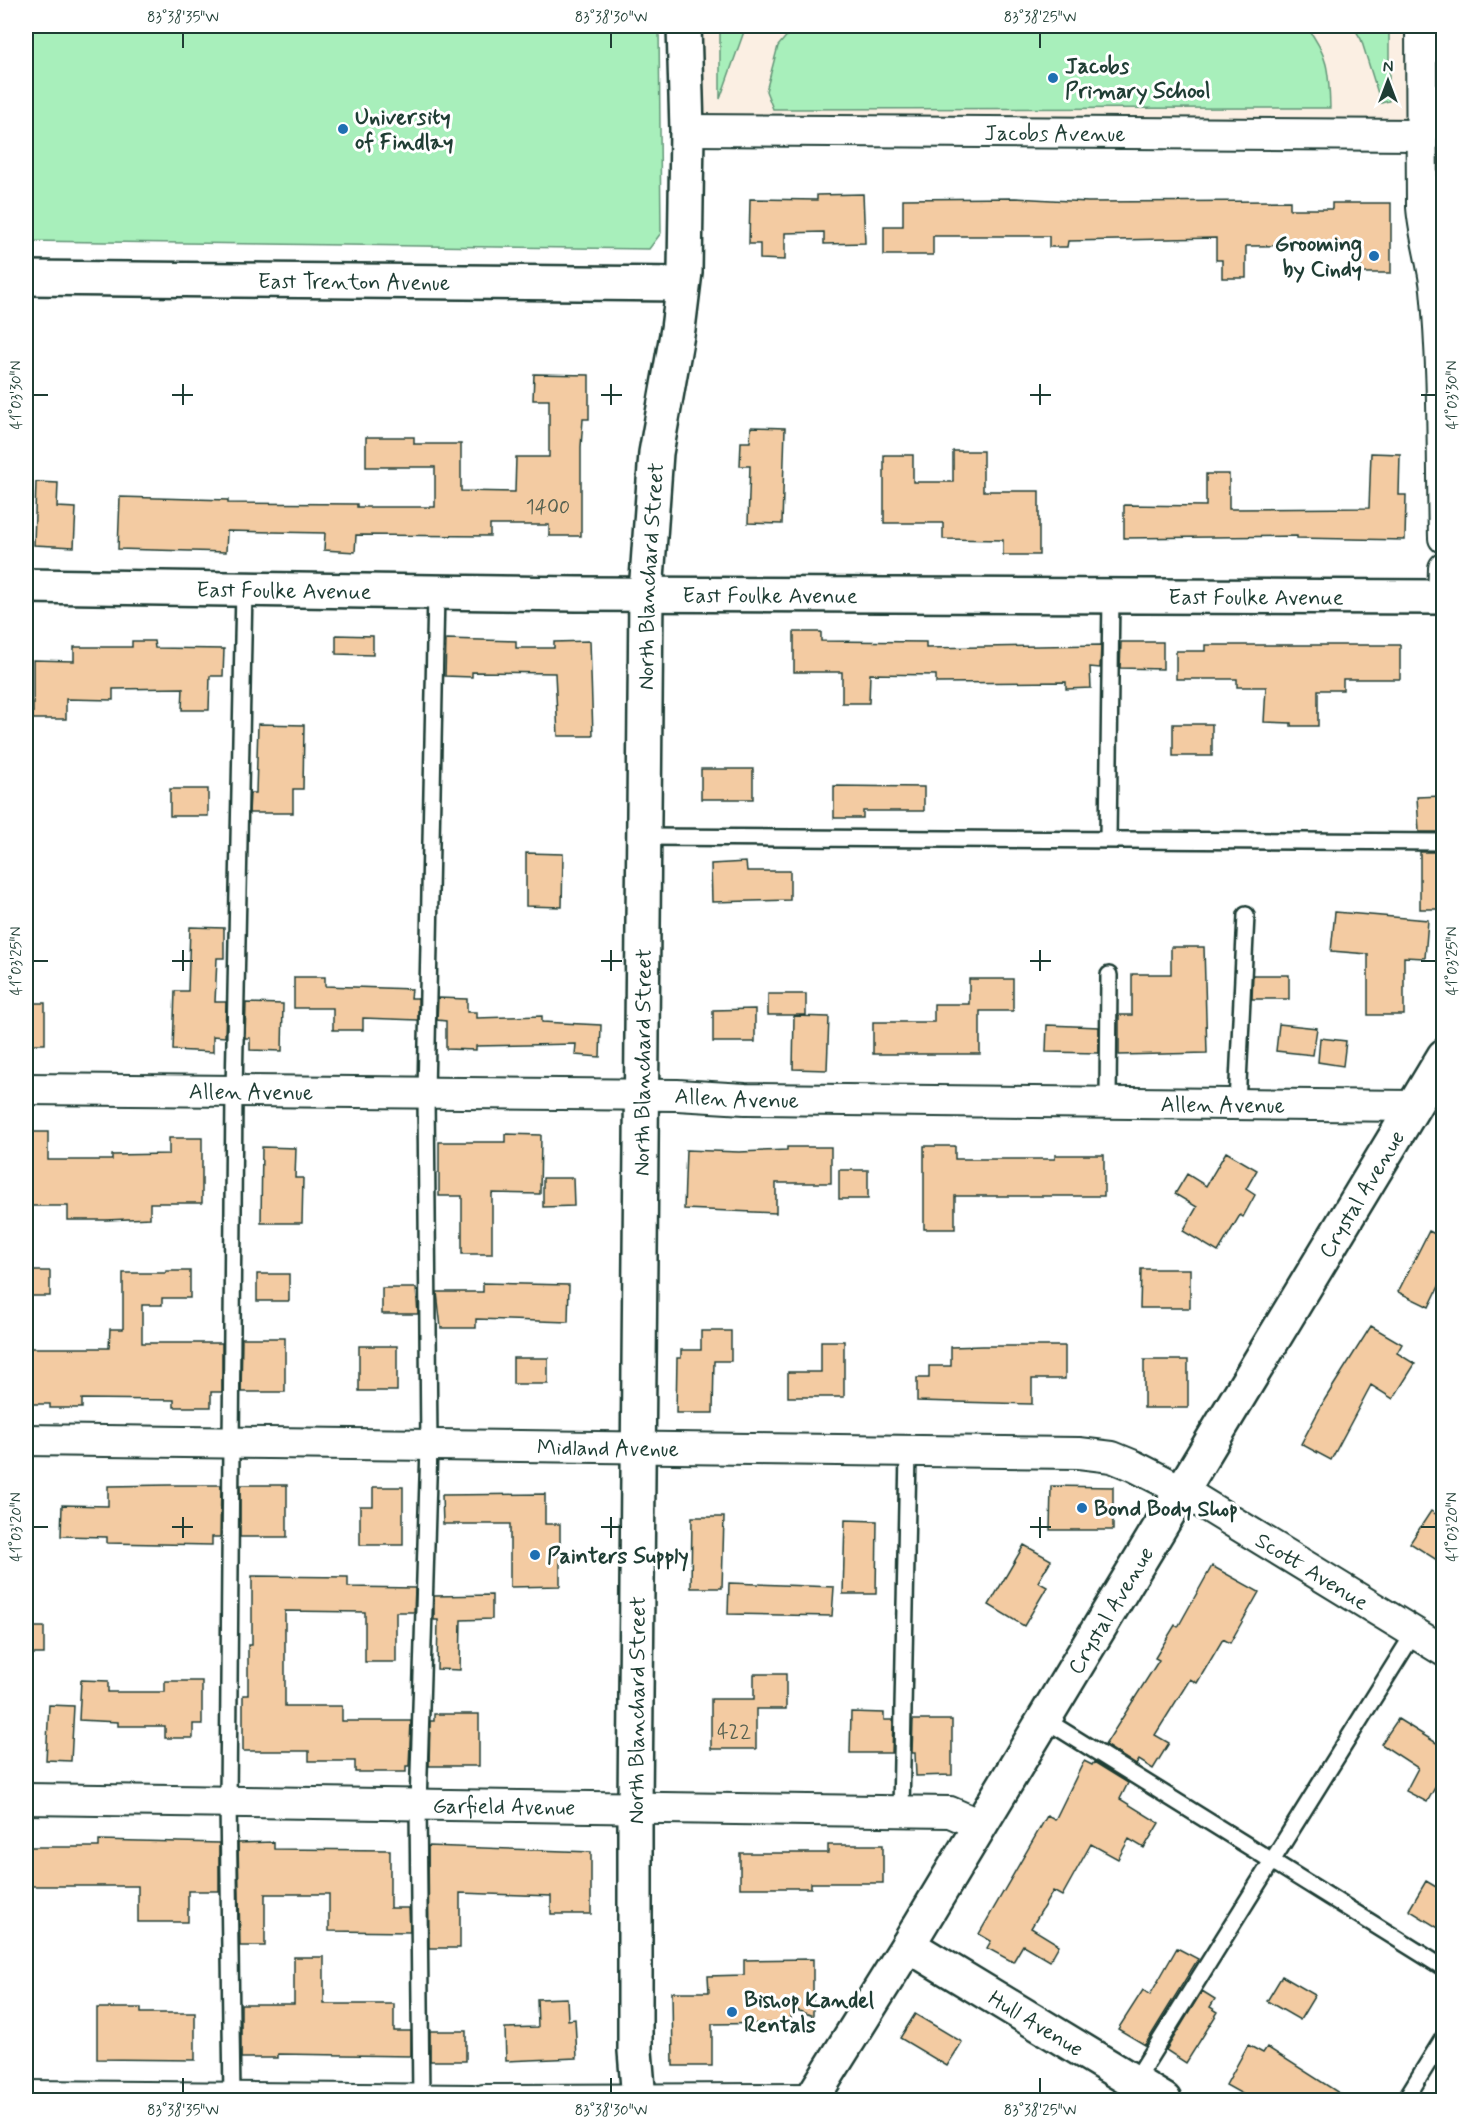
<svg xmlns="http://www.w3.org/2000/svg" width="1469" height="2126" font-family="Mynerve,sans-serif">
	<rect width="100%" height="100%" fill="#fff"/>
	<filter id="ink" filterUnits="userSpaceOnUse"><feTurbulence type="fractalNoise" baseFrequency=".0167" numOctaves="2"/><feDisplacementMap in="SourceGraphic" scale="12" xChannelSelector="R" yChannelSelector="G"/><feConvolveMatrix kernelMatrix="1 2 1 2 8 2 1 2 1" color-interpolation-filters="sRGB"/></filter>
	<g filter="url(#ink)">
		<path fill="#fbefe3" d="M684,26H1421L1422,135L687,130Z"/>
		<path fill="#a8efbb" stroke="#649678" stroke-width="1.5" d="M26,26H659L661,233L649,249L26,241Z
			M720,26H746L720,99Z
			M795,26H1306C1328,54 1329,72 1330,108L773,109L766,91L778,46Z
			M1353,26H1389V101L1381,103L1361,39Z"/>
		<path fill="#f3cba2" stroke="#1f3d34" stroke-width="1.5" d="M863,194L865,243L824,244V232L785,233V260L760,259V244H749L750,199L817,200V195Z
			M1015,198L1088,202L1290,201V209H1332V203H1391V273H1361V245L1246,246V278H1222V260H1216V238L1068,241L1067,247H1049V236H933V255H884V226H903V199Z
			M534,374L589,375V419H583L581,447V536H549V525H490V536L356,535L355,552L324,550L325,533L227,531L226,552L118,549L120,497L228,500V503L357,504V507H435V467H366V437H414V444H461V491L515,492L516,457H549V400H533Z
			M751,427L785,428L782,524L748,523L750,466H740L741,442H750Z
			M953,451H983V491H1039V555H1003V540L943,539V523H884V455H913V482H953Z
			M1371,453L1400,454L1399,495H1406L1405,540L1297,538V536L1124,538V505L1206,506V474H1229V509L1369,508Z
			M36,482L58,483L57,507L76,508L74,547L34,545Z
			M794,632H821V641L926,642V648L1101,645L1100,668L1090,667L1091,688L1066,689V682L936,683V675L870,674L869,703H842V672H794Z
			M336,635L373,636V655L336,654Z
			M446,639L516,641V648H554V642L590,641L593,736H558L555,673L472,672V677L445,676Z
			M132,641H154L155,648L224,649L223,676H210L209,710H182L183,688L113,689V700L66,699V719H33V660L74,661V647H132Z
			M1121,642H1163V669L1120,668Z
			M1205,645H1400V679H1343V690H1318V726H1291V723L1264,722L1266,687H1237V679H1176V651H1205Z
			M258,724L304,725L303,789H293V813H249L250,793H256Z
			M1173,724H1212V756H1173Z
			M701,769H753V799H701Z
			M834,786L924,787V811H863V818H834Z
			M170,789H208V816H170Z
			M1443,796V832H1419L1417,797Z
			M1420,852H1443V909H1420Z
			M526,853L563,854L562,907L526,906Z
			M746,862L747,871H790V900L712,902L711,864Z
			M1335,912L1428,920L1425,958L1404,957V1015H1368V954L1331,951Z
			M190,927L224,928V958H217L215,1002H226L225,1037L213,1036V1052L173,1050L175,991H188Z
			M1171,947H1204L1207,1053L1119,1055V1015H1132V974H1171Z
			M1253,975H1289V999H1252Z
			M294,977H325V986L412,989L411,998H418V1020L363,1018V1030H333V1008H294Z
			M969,979H1013V1011H980V1054H873V1022H934V1004H969Z
			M768,994H806V1015H768Z
			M438,998L467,999V1012H477V1018L542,1016V1022L601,1025L600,1057L575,1055L576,1044L476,1046V1050L446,1049V1021L437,1020Z
			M26,1003H45V1044H26Z
			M246,1003L283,1004L282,1051L250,1050V1038H245Z
			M755,1009V1042H713V1010Z
			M794,1016L829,1017L827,1070L793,1069Z
			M1279,1024L1317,1028L1313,1055L1276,1051Z
			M1047,1025L1099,1027V1053L1046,1052Z
			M1320,1038L1346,1041L1343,1066L1318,1062Z
			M26,1132H48V1160H112V1155L169,1154V1138H202V1203H150V1218L106,1220H68V1206H26Z
			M505,1134L541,1135L540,1194L492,1193V1254H462V1196H439V1142H505Z
			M924,1146H955V1159H1055V1155H1104V1196H955V1229H924Z
			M262,1147L296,1148L295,1178H303L302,1223H261Z
			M787,1147H831V1183H776V1213L684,1209L686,1150L739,1152L787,1150Z
			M1226,1152L1257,1170L1246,1189L1255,1195L1243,1217L1240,1215L1218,1252L1183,1231L1197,1207L1175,1194L1187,1174L1206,1186Z
			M839,1170H868V1199H839Z
			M543,1178H573L574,1206L543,1207Z
			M1429,1231L1443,1238V1278L1429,1307L1398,1292Z
			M1141,1269H1190V1308H1140Z
			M26,1271H50V1296H26Z
			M166,1271H190V1298H162V1305H142V1343H222V1392H211V1407H174V1400L82,1399V1408H50V1404H26V1348H109L110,1329H123V1273H166Z
			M257,1274H289V1301H257Z
			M483,1283L569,1285L568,1322L476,1319V1328H441L437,1292H483Z
			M382,1288H416L418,1314H382Z
			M1371,1326L1402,1344L1397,1353L1415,1364L1393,1399L1371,1385L1331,1460L1301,1444L1325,1399Z
			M701,1331H731V1361H714L713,1413H676L677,1358H681V1350H701Z
			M242,1338H285V1392H241Z
			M821,1341H844V1397H788V1372H821Z
			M359,1346H397V1391H359Z
			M983,1346H1065V1379H1032V1404L917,1401V1378H929V1366H951V1347Z
			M513,1358H548V1384H513Z
			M1144,1360H1188V1408H1144Z
			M170,1485H221L220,1537H212V1545L107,1543V1537L61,1536L62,1505L108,1506V1486Z
			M240,1485H287V1537H240Z
			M1051,1486L1113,1487V1530H1050Z
			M373,1487H403V1545H360V1506H373Z
			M545,1494V1524H560V1586L510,1587V1524H443L442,1495Z
			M1431,1511L1443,1519V1564L1410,1543Z
			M692,1517H724L722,1588H691Z
			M845,1520L877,1521L876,1594H843Z
			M1024,1545L1051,1560L1038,1582L1047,1587L1024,1626L989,1605Z
			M1212,1566L1259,1592L1230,1643L1223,1639L1197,1683L1190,1679L1155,1735L1169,1743L1153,1769L1139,1760L1136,1765L1105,1745L1159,1660L1155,1658L1175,1625L1178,1627Z
			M252,1576L348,1577V1587L415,1588L414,1612H396V1662H365V1612L285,1611V1706H342V1721H411L409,1766H406V1772H355V1761H309V1751H243V1695H248V1645H252Z
			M729,1583L834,1587L832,1616L728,1614Z
			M492,1595V1619L461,1620L460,1670L437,1669L438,1620H434V1596Z
			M26,1627H44V1654H26Z
			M754,1674H786V1709H756V1749H711V1699H754Z
			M81,1680L108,1681V1692H165V1681H202V1724H193V1738H165V1726H118V1722L79,1720Z
			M49,1705L74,1706L71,1761L46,1760Z
			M851,1712L884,1713V1720H893L892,1753H850Z
			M434,1714H479V1766H429L430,1721H434Z
			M1398,1719L1443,1747V1773L1427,1802L1406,1791L1418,1768L1381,1744Z
			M913,1720H952V1775L916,1776L915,1753H912Z
			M1084,1761L1092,1765L1094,1762L1128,1783L1120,1799L1159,1823L1144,1848L1129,1839L1118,1859L1091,1844L1062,1896L1053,1891L1031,1928L1059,1945L1050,1961L1023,1945L1013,1962L987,1948L991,1941L979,1934L1047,1816L1055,1820Z
			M99,1840L219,1843V1891H188V1922H138V1886H26V1847H99Z
			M274,1842V1849L390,1850V1908H409L410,1932L329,1931V1894H265V1946H240L238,1843Z
			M828,1845H883V1883H811V1888H740V1853H828Z
			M428,1846L591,1852V1914H551V1896L460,1893V1948H429Z
			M1426,1881L1443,1891V1931L1409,1910Z
			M1177,1948L1198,1959L1145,2045L1118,2029L1143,1990L1150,1995Z
			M294,1957H324V2004H394V2031H411V2056L278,2054V2058H241V2004H294Z
			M813,1959V2016L791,2008V2023L712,2024V2066H673L672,1992H709L708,1976L744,1975V1960Z
			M1282,1976L1315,1995L1300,2020L1267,2001Z
			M1202,1991L1215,1999L1210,2007L1218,2012L1186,2063L1166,2050Z
			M567,1998L568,2020L575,2019L577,2058L506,2061L505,2028L538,2027L537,1999Z
			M97,2008H141V2013H195V2060L97,2059Z
			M915,2014L962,2042L947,2066L900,2038Z
			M430,2031H466V2061H430Z
			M1248,2045L1263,2053L1267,2047L1350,2100H1253L1226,2085Z"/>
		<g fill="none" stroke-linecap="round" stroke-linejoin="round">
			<g stroke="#1f3d34" stroke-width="20">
				<path id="service" d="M643,837L1444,842
					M1108,840L1111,595
					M1108,1103L1109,975
					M1237,1104L1246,915
					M1044,1719L1444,1968
					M901,1811L908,1453
					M232,2098L228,1802L234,1092L244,589
					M421,2100L418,1805L429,1447L426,1094L436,592
					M1123,2100L1414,1633
					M1405,2100L1444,2037"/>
			</g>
			<g stroke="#1f3d34" stroke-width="34">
				<g id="minor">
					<path d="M1421,26L1422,207C1424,235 1433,262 1436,289C1444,371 1442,455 1444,538"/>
					<path id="s1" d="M687,130L1422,135"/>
					<path d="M1443,597L1444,568"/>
					<path id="s2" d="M26,1089L677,1095L745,1099L1414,1106"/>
					<path id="s3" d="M26,1440L1079,1453L1112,1457L1134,1466L1181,1490L1444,1651"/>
					<path id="s4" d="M26,1799L950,1812L980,1825"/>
					<path d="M26,2096L472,2100"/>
					<path d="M484,2100L812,2099"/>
				</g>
			</g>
			<g stroke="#1f3d34" stroke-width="38">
				<g id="tertiary">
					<path id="s5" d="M26,278L683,284"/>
					<path id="s6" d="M26,586L577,594L1444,597"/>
					<path id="s7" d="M908,1945L1164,2100"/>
					<path id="s8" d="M639,2100L635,2051V1807L646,593L656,453L678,329L685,272L687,130L684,26"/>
					<path id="s9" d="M811,2100L908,1945L1444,1056"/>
				</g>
			</g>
			<use href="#service" stroke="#fff" stroke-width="15"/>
			<use href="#minor" stroke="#fff" stroke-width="30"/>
			<use href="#tertiary" stroke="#fff" stroke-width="33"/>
		</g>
	</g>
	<path fill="none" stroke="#1f3d34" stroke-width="2" d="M183,33V48M611,33V48M1040,33V48M183,384V405M611,384V405M1040,384V405M33,395H48M172,395H193M601,395H622M1030,395H1051M1421,395H1436M183,950V971M611,950V971M1040,950V971M33,961H48M172,961H193M601,961H622M1030,961H1051M1421,961H1436M183,1517V1538M611,1517V1538M1040,1517V1538M33,1527H48M172,1527H193M601,1527H622M1030,1527H1051M1421,1527H1436M183,2078V2093M611,2078V2093M1040,2078V2093"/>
	<g fill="#1f6fb2" stroke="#fff" stroke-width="2">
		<circle cx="1053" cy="78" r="6"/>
		<circle cx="343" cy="129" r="6"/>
		<circle cx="1374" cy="256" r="6"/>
		<circle cx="1082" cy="1508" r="6"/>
		<circle cx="535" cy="1555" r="6"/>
		<circle cx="732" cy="2012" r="6"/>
	</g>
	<g text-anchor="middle" stroke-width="6" stroke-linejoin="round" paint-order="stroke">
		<g font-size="20" fill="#546050">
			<text x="548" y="513">1400</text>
			<text x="734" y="1738">422</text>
		</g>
		<g font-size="22" font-weight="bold" fill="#1f3d34" stroke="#fff" text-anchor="start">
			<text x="1065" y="73">Jacobs<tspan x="1065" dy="25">Primary School</tspan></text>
			<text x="355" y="124">University<tspan x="355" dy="25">of Findlay</tspan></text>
			<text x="1362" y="251" text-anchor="end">Grooming<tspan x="1362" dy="25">by Cindy</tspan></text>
			<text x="1094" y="1516">Bond Body Shop</text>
			<text x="547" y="1563">Painters Supply</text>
			<text x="744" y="2007">Bishop Kandel<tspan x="744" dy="25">Rentals</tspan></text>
		</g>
		<g font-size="22" fill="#1f3d34" stroke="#fff">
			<text dy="8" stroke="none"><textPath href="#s1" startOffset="368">Jacobs Avenue</textPath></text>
			<text dy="8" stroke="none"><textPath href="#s5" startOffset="328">East Trenton Avenue</textPath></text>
			<text dy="8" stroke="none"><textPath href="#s8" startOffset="1524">North Blanchard Street</textPath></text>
			<text dy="8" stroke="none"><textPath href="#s6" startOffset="258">East Foulke Avenue</textPath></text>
			<text dy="8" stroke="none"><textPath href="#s6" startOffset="744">East Foulke Avenue</textPath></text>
			<text dy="8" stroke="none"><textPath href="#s6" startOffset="1230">East Foulke Avenue</textPath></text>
			<text dy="8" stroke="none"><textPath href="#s8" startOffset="1038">North Blanchard Street</textPath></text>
			<text dy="8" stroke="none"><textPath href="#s2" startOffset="225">Allen Avenue</textPath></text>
			<text dy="8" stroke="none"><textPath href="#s2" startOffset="711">Allen Avenue</textPath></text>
			<text dy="8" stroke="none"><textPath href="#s2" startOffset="1197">Allen Avenue</textPath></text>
			<text dy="8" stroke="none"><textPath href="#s9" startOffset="1060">Crystal Avenue</textPath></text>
			<text dy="8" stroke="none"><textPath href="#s3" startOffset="582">Midland Avenue</textPath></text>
			<text dy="8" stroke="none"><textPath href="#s3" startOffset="1317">Scott Avenue</textPath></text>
			<text dy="8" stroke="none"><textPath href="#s9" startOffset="574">Crystal Avenue</textPath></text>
			<text dy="8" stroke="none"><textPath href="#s8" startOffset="390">North Blanchard Street</textPath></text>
			<text dy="8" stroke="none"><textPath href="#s4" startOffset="478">Garfield Avenue</textPath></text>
			<text dy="8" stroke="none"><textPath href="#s7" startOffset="150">Hull Avenue</textPath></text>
		</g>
	</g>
	<rect width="1469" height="2126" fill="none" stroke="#fff" stroke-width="66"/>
	<g transform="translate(1388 81)" stroke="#ffffff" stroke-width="4.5" paint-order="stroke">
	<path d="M0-4.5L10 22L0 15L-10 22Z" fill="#1f3d34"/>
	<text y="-9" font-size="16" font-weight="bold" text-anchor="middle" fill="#1f3d34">N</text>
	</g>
	<rect x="33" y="33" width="1403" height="2060" fill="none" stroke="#1f3d34" stroke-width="2"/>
	<g font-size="15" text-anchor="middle" fill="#1f3d34">
		<text x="183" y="22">83°38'35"W</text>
		<text x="611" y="22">83°38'30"W</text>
		<text x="1040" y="22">83°38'25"W</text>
		<text transform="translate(16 395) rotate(-90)" y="5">41°03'30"N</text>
		<text transform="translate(1452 395) rotate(-90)" y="5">41°03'30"N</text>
		<text transform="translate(16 961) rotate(-90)" y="5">41°03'25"N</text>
		<text transform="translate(1452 961) rotate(-90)" y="5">41°03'25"N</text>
		<text transform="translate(16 1527) rotate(-90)" y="5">41°03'20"N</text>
		<text transform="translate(1452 1527) rotate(-90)" y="5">41°03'20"N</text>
		<text x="183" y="2115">83°38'35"W</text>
		<text x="611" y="2115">83°38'30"W</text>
		<text x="1040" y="2115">83°38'25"W</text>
	</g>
</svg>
